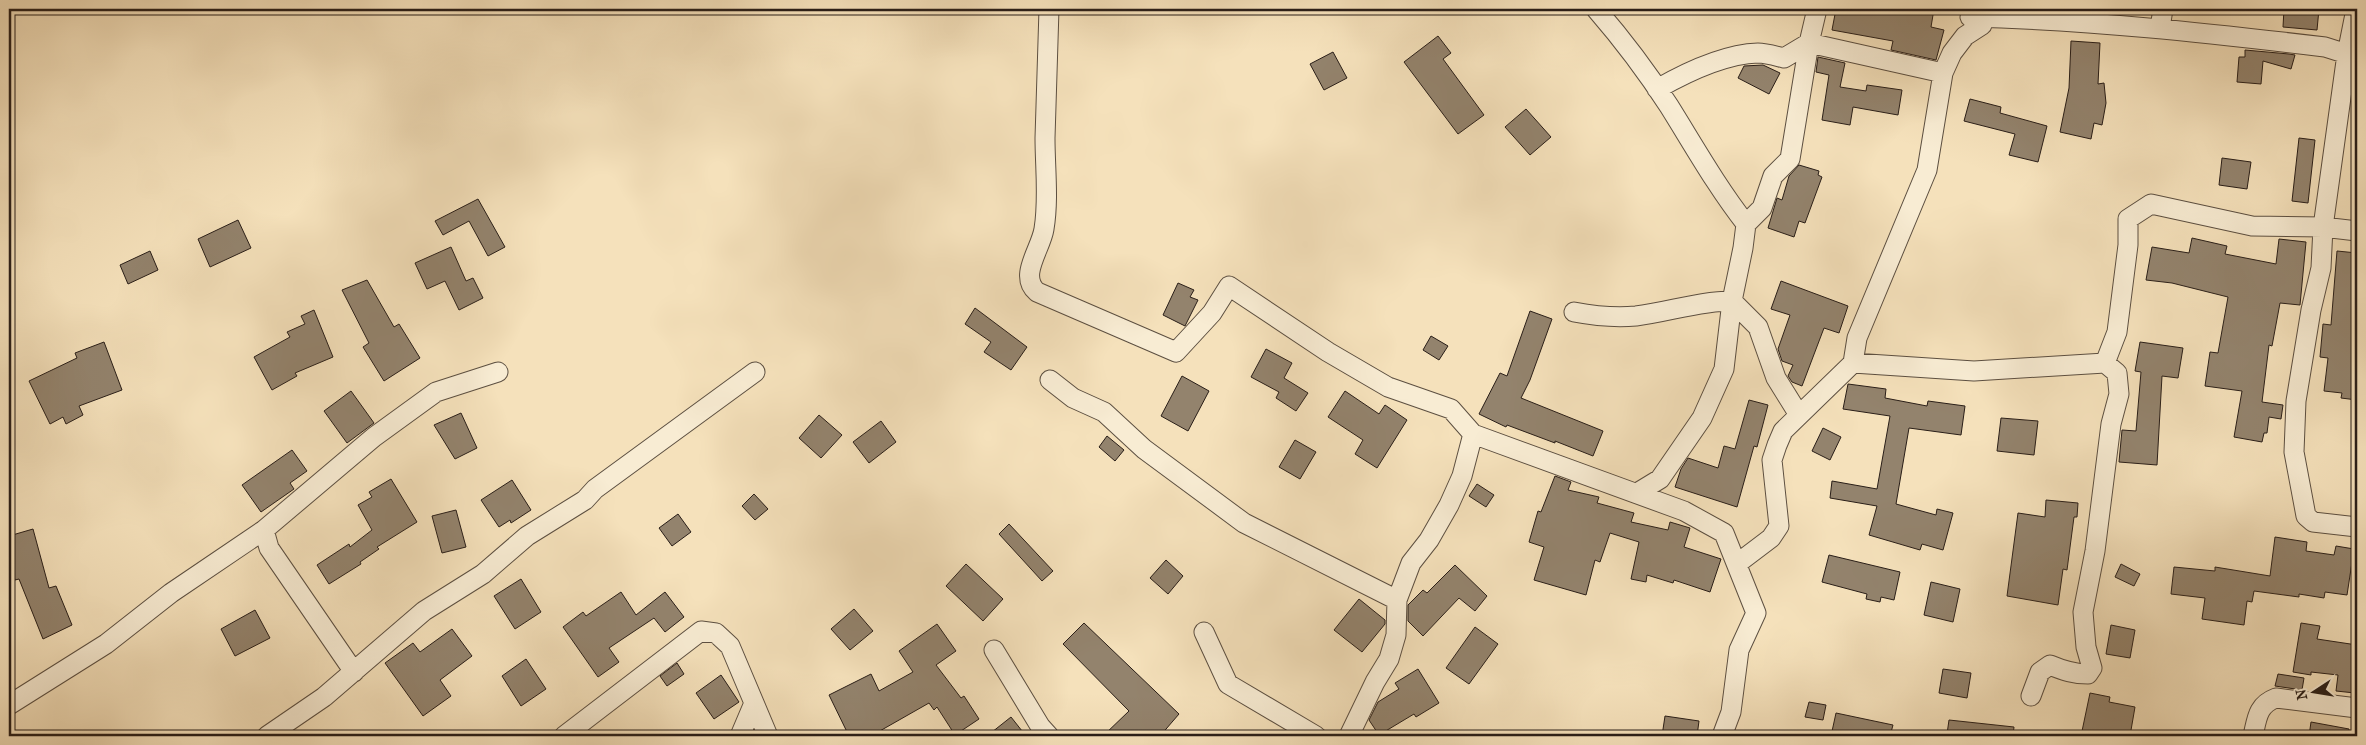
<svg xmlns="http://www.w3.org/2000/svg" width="2366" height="745" font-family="'IM FELL French Canon',serif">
	<rect width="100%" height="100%" fill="#f5e1bb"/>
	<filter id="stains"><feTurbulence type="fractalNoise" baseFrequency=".004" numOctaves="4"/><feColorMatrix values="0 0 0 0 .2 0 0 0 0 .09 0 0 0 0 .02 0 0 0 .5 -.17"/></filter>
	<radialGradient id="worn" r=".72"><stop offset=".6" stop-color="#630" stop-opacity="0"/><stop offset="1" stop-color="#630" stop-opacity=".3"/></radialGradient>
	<path fill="#93836d" stroke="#291e18" d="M1836,9H1934L1931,27L1944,30L1936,60L1891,50L1893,41L1832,30Z
		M2284,9H2319L2317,30L2283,27Z
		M1438,36L1451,53L1443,59L1484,115L1458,134L1404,62Z
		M2071,41L2100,43L2098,84L2104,83L2106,103L2102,125L2094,123L2091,139L2060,132L2069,88Z
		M2245,50L2289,54L2295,55L2291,69L2263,61L2261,84L2237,82L2239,57H2245Z
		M1333,52L1347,78L1324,90L1310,64Z
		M1818,57L1845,63L1840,87L1866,91L1867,85L1902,90L1898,115L1853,107L1850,125L1822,120L1829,75L1816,72Z
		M1763,65L1780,73L1769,94L1738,78L1744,66Z
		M1970,99L2001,107L2000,113L2047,126L2038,162L2009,155L2015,134L1964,121Z
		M1526,109L1551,137L1530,155L1505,127Z
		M2299,138L2315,140L2308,203L2292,201Z
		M2222,158L2251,162L2247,189L2219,185Z
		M1799,165L1819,171L1818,175L1822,177L1805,223L1799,221L1794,237L1768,228L1777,198L1782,200L1789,176Z
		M478,199L505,247L488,256L469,221L443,235L435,221Z
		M238,220L251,248L210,267L198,239Z
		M2192,238L2227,246L2225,254L2276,264L2279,239L2306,242L2300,305L2280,303L2272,346L2269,345L2262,402L2283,405L2281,419L2269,417L2267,433H2264L2262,442L2234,437L2242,391L2205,386L2210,352L2218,353L2228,297L2172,283L2146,280L2152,247L2189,253Z
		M451,247L466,281L473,278L483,298L459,310L445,281L427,289L415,263Z
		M150,251L158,270L128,284L120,265Z
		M2337,251L2357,253V400L2341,398L2342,393L2324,391L2328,358L2320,357L2323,324L2331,325Z
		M367,280L394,327L399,324L420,358L384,381L363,347L369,343L342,290Z
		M1781,281L1848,306L1839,333L1824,328L1802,386L1792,382L1788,376L1793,365L1782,361L1778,349L1790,315L1771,309Z
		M1178,283L1194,290L1190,297L1198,300L1185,326L1163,315Z
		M975,308L1027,347L1011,370L984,352L991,342L965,324Z
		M314,310L333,357L295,373L297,376L272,390L254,357L290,337L287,332L305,324L301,316Z
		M1530,311L1552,319L1530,380L1521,398L1603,431L1593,456L1555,441V443L1507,425L1506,427L1479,414L1500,373L1507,376Z
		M1431,336L1448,346L1439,360L1423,350Z
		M104,342L122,390L79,406L83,415L66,424L63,417L50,424L29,381L77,358L75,353Z
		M2140,342L2183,348L2178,378L2162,376L2157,465L2119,462L2122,430L2136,431L2141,372L2135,371Z
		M1266,349L1292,363L1284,378L1308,393L1296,411L1276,398L1279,392L1251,377Z
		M1182,376L1209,391L1188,431L1161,416Z
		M1848,384L1886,389L1885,398L1927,406L1928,401L1965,406L1961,435L1909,428L1896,504L1936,515L1937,509L1953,513L1943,550L1922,544L1920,550L1869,535L1877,506L1830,498L1832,481L1877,489L1890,416L1843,409Z
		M351,391L374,423L347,443L324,411Z
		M1345,391L1379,414L1385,405L1407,420L1377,468L1355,454L1363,440L1328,417Z
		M1749,400L1768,405L1757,447L1754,446L1737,507L1675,487L1681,469L1688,458L1718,468L1724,446L1735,449Z
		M461,413L477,448L455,459L434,425Z
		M819,415L842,435L821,458L799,438Z
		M2001,418L2038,421L2034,455L1997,451Z
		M881,421L896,442L869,463L853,442Z
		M1823,428L1841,437L1830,460L1812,451Z
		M1107,436L1124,450L1115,461L1099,447Z
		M1295,440L1316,452L1300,479L1279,467Z
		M292,450L307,471L290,483L294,489L261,512L242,485Z
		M1555,476L1571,482L1568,490L1599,497L1597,503L1634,513L1631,522L1668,530L1670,522L1690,528L1684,547L1721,559L1710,592L1674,580L1673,583L1647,575L1646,582L1631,579L1639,542L1610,533L1600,562L1595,560L1586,595L1534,580L1544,547L1529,542L1538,511L1541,512Z
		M391,479L417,522L377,547L379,549L360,562L361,564L329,584L317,565L349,544L350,547L372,530L358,505L372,497L369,492Z
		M512,480L531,510L511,523L510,520L499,527L481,500Z
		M1477,484L1494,495L1486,507L1469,496Z
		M754,494L768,509L755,520L742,506Z
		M2046,500L2078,503L2077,517H2074L2067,570L2063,569L2058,605L2007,596L2018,513L2045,517Z
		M456,510L466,547L442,553L432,516Z
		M678,514L691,532L672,546L659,528Z
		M1009,524L1053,571L1042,581L999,534Z
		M33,529L49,588L56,586L72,625L43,639L19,579L15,580L9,558V536Z
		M2275,537L2307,542L2306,551L2334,555L2336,546L2354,549L2347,595L2325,592L2324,598L2299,594V597L2254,591L2252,602L2247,601L2244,625L2202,619L2205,598L2171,594L2174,567L2215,571V567L2270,576Z
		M1829,555L1900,572L1894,600L1881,597L1880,602L1866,599L1867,594L1822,582Z
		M1166,560L1183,576L1168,594L1150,578Z
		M966,564L1003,599L983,621L946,586Z
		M2121,564L2140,574L2134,586L2115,577Z
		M1455,565L1487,596L1475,611L1459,598L1423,636L1408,621V605L1423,590L1427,593Z
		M521,579L541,612L515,629L494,596Z
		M1931,582L1960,589L1953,622L1924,615Z
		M621,592L636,615L665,592L684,617L665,632L654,618L609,648L619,662L598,677L563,627L583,612L586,616Z
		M1359,599L1385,620V624L1362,652L1334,630Z
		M854,609L873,631L850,650L831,629Z
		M255,610L270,638L235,656L221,629Z
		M1084,623L1179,714L1160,736H1103L1129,711L1063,644Z
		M2301,623L2320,626L2317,639L2357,645L2355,693L2336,691L2338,675L2311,672V675L2293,672Z
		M937,624L956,651L936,665L961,698L964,696L979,719L955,735L937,707L934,710L929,703L871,736H849L829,695L871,674L879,691L913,672L899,651Z
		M2111,625L2135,630L2130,658L2106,654Z
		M1475,627L1498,644L1469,684L1446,668Z
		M452,629L472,656L440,680L451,696L423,716L385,663L413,643L420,652Z
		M526,659L546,689L521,706L502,676Z
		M677,663L684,674L667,686L660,676Z
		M1418,669L1439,703L1416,717L1414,714L1379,735L1369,720L1378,702L1399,689L1395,683Z
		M1943,669L1971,673L1967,698L1939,693Z
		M2278,674L2304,678L2302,690L2275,686Z
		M721,675L739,702L714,719L696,693Z
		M2090,693L2110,697L2109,702L2135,707L2130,736H2081Z
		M1809,702L1826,705L1823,720L1805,717Z
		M1836,713L1893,725L1890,736H1831Z
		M1665,716L1699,721L1697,736H1662Z
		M1011,717L1026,736H987Z
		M1949,720L2014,727L2013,736L1947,734Z
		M2311,722L2349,729V736H2309Z"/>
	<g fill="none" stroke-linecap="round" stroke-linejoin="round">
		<g stroke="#5c4f41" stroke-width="21">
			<path id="minor" d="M1049,9C1048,52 1046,95 1045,138C1045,168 1049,199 1044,229C1041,249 1018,276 1037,292L1176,352L1212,313L1229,286L1328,352L1388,387L1451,409L1473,434L1684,511L1724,533L1756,613L1739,650L1731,712L1722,736
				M1596,9C1622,39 1647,72 1669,106C1694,146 1717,187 1746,224
				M2356,9L2347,54L2323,227L2321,268L2311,310L2296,401L2294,452L2306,516L2313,522L2357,527
				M2160,28L2163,9
				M1657,89C1685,73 1725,54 1758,53C1766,53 1776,56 1784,58L1809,43L1943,73
				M1574,312C1595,316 1615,318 1636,316C1669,312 1699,301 1732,301L1758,327L1776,378L1799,415
				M1853,363L1974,371L2105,363L2117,373L2119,394L2111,424L2095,551L2083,612L2086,647L2092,668L2088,674C2074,674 2064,671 2050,665L2040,672L2031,696
				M2105,363L2117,332L2128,245V219L2151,204L2252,226L2323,227L2357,231
				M1050,380L1073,398L1104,412L1144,449L1244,523L1397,600
				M1637,493L1660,479L1702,418L1724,369L1732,301L1743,248L1746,224L1762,208L1773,176L1790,159L1809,43L1817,9
				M264,530L269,548L354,672
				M1738,563L1771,538L1779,526L1772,460L1777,445L1783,431L1853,363L1857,338L1927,170L1943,73L1952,53L1965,36L1982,25L1970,17C2089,20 2207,33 2325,47L2347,54
				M1204,632L1228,684L1316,736
				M994,650L1040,726L1049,736
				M9,705L106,644L171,593L264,530L374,437L436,392L498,372
				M267,736L324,697L424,611L483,574L527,536L585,500L595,489L755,372
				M564,736L701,631L716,633L730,646L768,736
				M740,736L754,703
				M1349,736L1375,682L1389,659L1396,635L1397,600L1411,563L1429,540L1449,505L1462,476L1473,434
				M2253,736C2257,719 2257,705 2276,698L2357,708"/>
		</g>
		<use href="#minor" stroke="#f8ecd3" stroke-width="19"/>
	</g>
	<rect width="2366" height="745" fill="none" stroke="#f5e1bb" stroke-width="30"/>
	<rect x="10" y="10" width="2346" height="725" fill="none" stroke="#291e18" stroke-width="2.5"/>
	<rect x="15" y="15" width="2336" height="715" fill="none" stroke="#291e18"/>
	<g transform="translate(2314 692) rotate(258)" stroke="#f8ecd3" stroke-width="4" paint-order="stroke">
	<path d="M0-4L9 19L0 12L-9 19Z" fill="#291e18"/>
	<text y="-8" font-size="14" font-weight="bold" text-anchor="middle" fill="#291e18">N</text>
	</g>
	<rect width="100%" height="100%" filter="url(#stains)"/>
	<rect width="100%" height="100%" fill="url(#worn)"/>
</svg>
